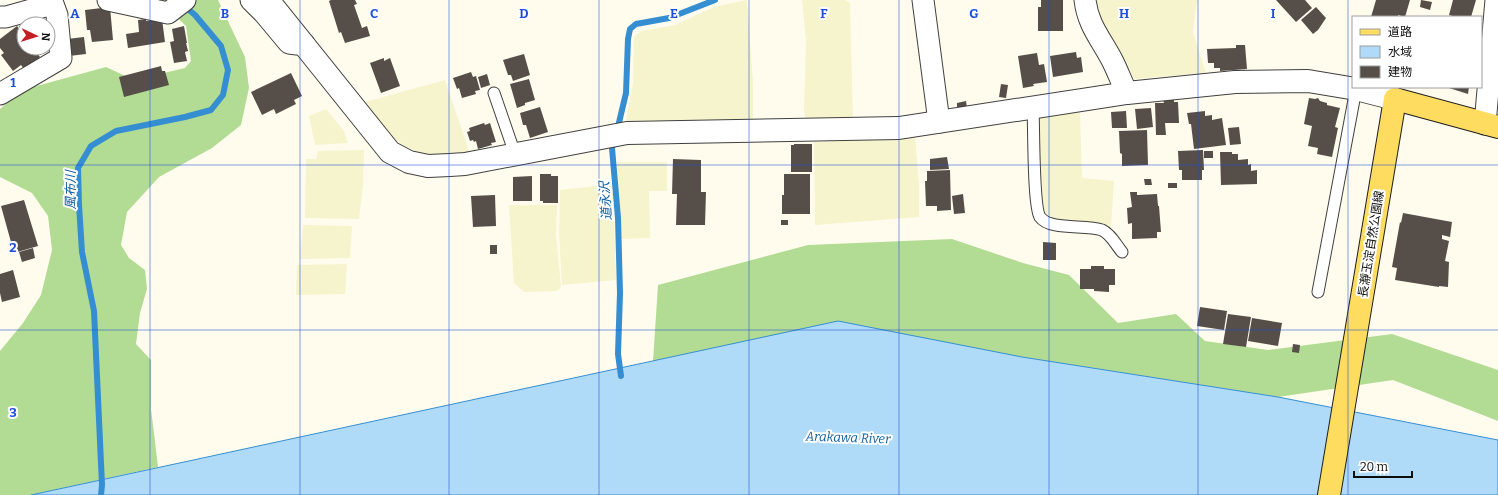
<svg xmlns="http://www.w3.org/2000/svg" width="1498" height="495" font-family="Bitter,'Noto Sans JP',serif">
	<rect width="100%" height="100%" fill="#fffced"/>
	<path fill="#f6f4cd" d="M747,0L753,83V122H626L633,83L634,37L641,31L675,25L714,7Z
		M802,0H845L850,3L853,121H806L804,111L806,41Z
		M1094,0H1198L1196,7L1193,32L1206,73L1134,79L1103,23L1094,7Z
		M445,80L470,154L446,156L422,153L404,146L382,129L358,104Z
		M326,109L344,131L348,143L315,145L309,116Z
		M1080,112L1082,178L1114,181L1111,226L1053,218L1045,213L1042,204L1039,118Z
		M915,136L919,186V217L815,225L814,142L866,140Z
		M364,150L363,184L359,219L305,218L306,159H316L318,151Z
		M617,162H667V191H649L650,238L620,239Z
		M613,184L616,280L562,285L559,234L560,190Z
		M509,205H557L556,235L561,287L557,291L524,292L514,283Z
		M303,225L352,226L350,258L300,259Z
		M347,264L345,294L296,295L297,265Z"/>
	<path fill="#b2dc94" d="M159,0H218L245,57L249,88L241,125L212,148L159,177L127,212L121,245L129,258L145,270L147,289L140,313L136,344L151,360V409L158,467L31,495H0V351L23,323L41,295L52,250L48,216L32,193L0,177V109L22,90L106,67L134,80L185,68L191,61L186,26Z
		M952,239L1023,263L1069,275L1118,323L1176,314L1205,341L1268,350L1392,334L1498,370V421L1393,380L1278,397L1022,357L653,361L658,285L808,245Z"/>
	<path fill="#b0dbf8" stroke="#358ed2" d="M838,321L1022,357L1278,397L1498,440V495H31Z"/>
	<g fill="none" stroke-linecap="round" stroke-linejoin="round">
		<path stroke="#358ed2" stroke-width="6" d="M617,131L626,93L628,39L630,29L636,24L669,18L715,0
			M614,140L612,148L618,218L620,293L618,354L621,376
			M101,495L102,485L94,311L82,252L79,205L78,168L91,146L116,131L185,117L211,110L223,95L228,70L221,46L195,15L183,5"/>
	</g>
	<path fill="#564f49" d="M331,0H355L357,4L354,5L362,28L367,26L370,36L345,43L341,32L339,33L329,1Z
		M1041,0H1063V31H1038V7H1041Z
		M1276,0H1305L1312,8L1296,22Z
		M1376,0H1410L1405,17L1398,15V17H1371Z
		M1421,0L1432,2L1430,10L1420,7Z
		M1453,0H1476L1471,17H1456L1449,15Z
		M110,7L113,40L92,42L90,30H87L85,10Z
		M1316,7L1326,18L1318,30L1313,34L1301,20Z
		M146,19V21L162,19L165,42L128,48L126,34L139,32L138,20Z
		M17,26L24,35V48H33L40,57L24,69L21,65L13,71L1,55L4,53L0,48V39Z
		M184,26L187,43H186L188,51L185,52L187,61L174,63L170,42L174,41L172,29Z
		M84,37L86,54L69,56L67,39Z
		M1236,45H1245L1247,69L1220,71V68H1214V63H1208L1207,49L1236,48Z
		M1076,52L1077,58L1081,57L1083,72L1053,77L1050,56Z
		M1037,53L1039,65L1044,64L1047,82L1033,84L1034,86L1023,88L1018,56Z
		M524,54L530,75L513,81L511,75H508L503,60Z
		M384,58V61L390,58L400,86L381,93L370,63Z
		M161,66L162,71H165L169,85L124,97L119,77Z
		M471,72L473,77L476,76L480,90L475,91L476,94L462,98L459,88L457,89L453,78Z
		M291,73L302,96L294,100L296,104L276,114L274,109L262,115L251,92Z
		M487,74L490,85L481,88L478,77Z
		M529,79L535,100L525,103V105L517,108L510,84Z
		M1001,84L1008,85L1006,98L999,97Z
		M1446,87H1469L1468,94Z
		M1309,98L1315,99L1318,98L1320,101L1327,103V105L1340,108L1335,127L1338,128L1332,157L1317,154L1318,148L1308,146L1312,126L1304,124Z
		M1163,100H1174V102H1178L1179,123H1165L1166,135H1156L1155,103H1164Z
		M966,101L967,108L957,109V103Z
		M540,107L548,132L530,138L526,125H523L520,113Z
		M1151,108L1153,127L1137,129L1135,109Z
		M1126,111L1127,128H1112L1111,112Z
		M1205,111V116L1212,115V120L1222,118L1226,145L1194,149L1191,124H1189L1187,113Z
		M484,123L485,125L490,123L496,142L491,143L492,145L478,149L476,141L474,142L473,140L470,141L467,132L470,131L469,128Z
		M1239,127L1241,144L1230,145L1228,128Z
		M1147,130L1148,165L1122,166V154L1120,153L1119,131Z
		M794,144H812V172H791V145H794Z
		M1203,150L1204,170H1202V180H1182V170H1179L1178,151Z
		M1204,151H1213V158H1204Z
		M1220,152H1232V154H1238V160L1248,159V165L1251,164V171L1257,170V184L1221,185Z
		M947,157L949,169L930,170V159Z
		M673,159L701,160V192H706L705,225H676L677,194H672Z
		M950,170L951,210L937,211V206H926L925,181H927V171Z
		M540,174H551V176H558V203H543V201H540Z
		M784,174H810V214H782V195H784Z
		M532,176V201H513V177Z
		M1144,179H1151L1152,185H1145Z
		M1168,183H1177V188H1168Z
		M1130,192H1137V195L1157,194L1158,206H1159L1161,232H1157V238L1132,239V223L1128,224L1127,208L1132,207Z
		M963,194L965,213L954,214L952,196Z
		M495,195L496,226L473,227L471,196Z
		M24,200L38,246L14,253L1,206Z
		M1403,213L1452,222L1450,237L1442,235V239L1449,241L1445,261L1449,262L1448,287L1439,286V287L1395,280L1397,268L1392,267L1400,222L1401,223Z
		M781,220H788V225H781Z
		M1043,242L1056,243V260H1043Z
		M490,245H497V254H490Z
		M33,248L35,258L22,262L19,252Z
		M1091,266H1104V269H1115V285H1109V292L1094,291V289H1080V269H1091Z
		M13,270L20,297L2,302L0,293V274Z
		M1200,307L1227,311L1224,330L1197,326Z
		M1228,314L1251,317L1246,347L1223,344Z
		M1252,318L1282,323L1278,346L1248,341Z
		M1293,344L1300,345L1299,353L1292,352Z"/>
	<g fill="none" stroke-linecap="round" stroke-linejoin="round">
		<g stroke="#404040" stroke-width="13">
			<path id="service" d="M494,93L515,154
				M1033,108C1034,126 1033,206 1040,217C1050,231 1086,224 1102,230C1111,234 1116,245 1122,252
				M1318,292L1356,89"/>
		</g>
		<g stroke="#404040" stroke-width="23">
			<path id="minor" d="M108,0L168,13L185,0
				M251,0L264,13L289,43L297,44H304
				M923,0L939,122
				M1085,0C1088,26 1102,40 1113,62C1118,72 1122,83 1127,93
				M0,17H6L53,4L57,15L61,58L0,94
				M1485,124L1496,0"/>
		</g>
		<g stroke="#404040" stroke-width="24">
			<path id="tertiary" d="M268,0L390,152L409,162L428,166L450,165L465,164L627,133L899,128L1127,93L1235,82L1308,81L1356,89L1395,99"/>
		</g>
		<g stroke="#1e1e1e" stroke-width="24">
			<path id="primary" d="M1329,495L1395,99L1498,127"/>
		</g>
		<use href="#service" stroke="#fff" stroke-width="11"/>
		<use href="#minor" stroke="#fff" stroke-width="21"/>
		<use href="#tertiary" stroke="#fff" stroke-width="22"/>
		<use href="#primary" stroke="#fddc5f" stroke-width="22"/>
	</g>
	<path fill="none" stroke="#1d4ed8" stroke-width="1" stroke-opacity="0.55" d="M150,0V495M300,0V495M449,0V495M599,0V495M749,0V495M899,0V495M1049,0V495M1198,0V495M1348,0V495M0,165H1498M0,330H1498"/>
	<g text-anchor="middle" stroke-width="4" stroke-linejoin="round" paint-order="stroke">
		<g font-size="12" fill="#0d0d0d" stroke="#fff">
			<text transform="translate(1371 244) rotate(-81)" y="4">長瀞玉淀自然公園線</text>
		</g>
		<g font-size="13" font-style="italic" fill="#125fa3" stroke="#fff">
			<text transform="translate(70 190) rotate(-90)" y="5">風布川</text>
			<text transform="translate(605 201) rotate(-94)" y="5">道永沢</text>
			<text transform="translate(848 437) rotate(2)" y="5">Arakawa River</text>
		</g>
	</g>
	<g font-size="13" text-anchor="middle" font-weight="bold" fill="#1d4ed8" stroke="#fff" stroke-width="4" stroke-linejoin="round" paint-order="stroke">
		<text x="75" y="18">A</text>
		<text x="225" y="18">B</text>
		<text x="374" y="18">C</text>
		<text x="524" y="18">D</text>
		<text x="674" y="18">E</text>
		<text x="824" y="18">F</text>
		<text x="974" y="18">G</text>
		<text x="1124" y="18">H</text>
		<text x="1273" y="18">I</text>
		<text x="13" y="87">1</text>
		<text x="13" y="252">2</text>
		<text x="13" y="417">3</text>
	</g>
	<rect x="1352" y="16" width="130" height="72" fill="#ffffff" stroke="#9e9e9e"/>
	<rect x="1360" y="29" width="20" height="6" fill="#fddc5f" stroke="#9e9e9e"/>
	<text x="1388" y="36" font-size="12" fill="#0d0d0d">道路</text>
	<rect x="1360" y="46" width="20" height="12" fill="#b0dbf8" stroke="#9e9e9e"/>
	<text x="1388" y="56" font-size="12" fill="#0d0d0d">水域</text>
	<rect x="1360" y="66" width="20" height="12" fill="#564f49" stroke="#9e9e9e"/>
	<text x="1388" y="76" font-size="12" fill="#0d0d0d">建物</text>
	<g transform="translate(36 36) rotate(94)"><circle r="19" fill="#ffffff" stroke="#9e9e9e"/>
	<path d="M0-3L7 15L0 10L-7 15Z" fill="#c22022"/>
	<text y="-6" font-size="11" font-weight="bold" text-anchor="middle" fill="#0d0d0d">N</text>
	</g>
	<path d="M1354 471v6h58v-6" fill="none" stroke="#0d0d0d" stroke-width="2"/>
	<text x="1360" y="471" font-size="12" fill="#0d0d0d" stroke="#ffffff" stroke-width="3" paint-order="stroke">20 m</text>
</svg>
